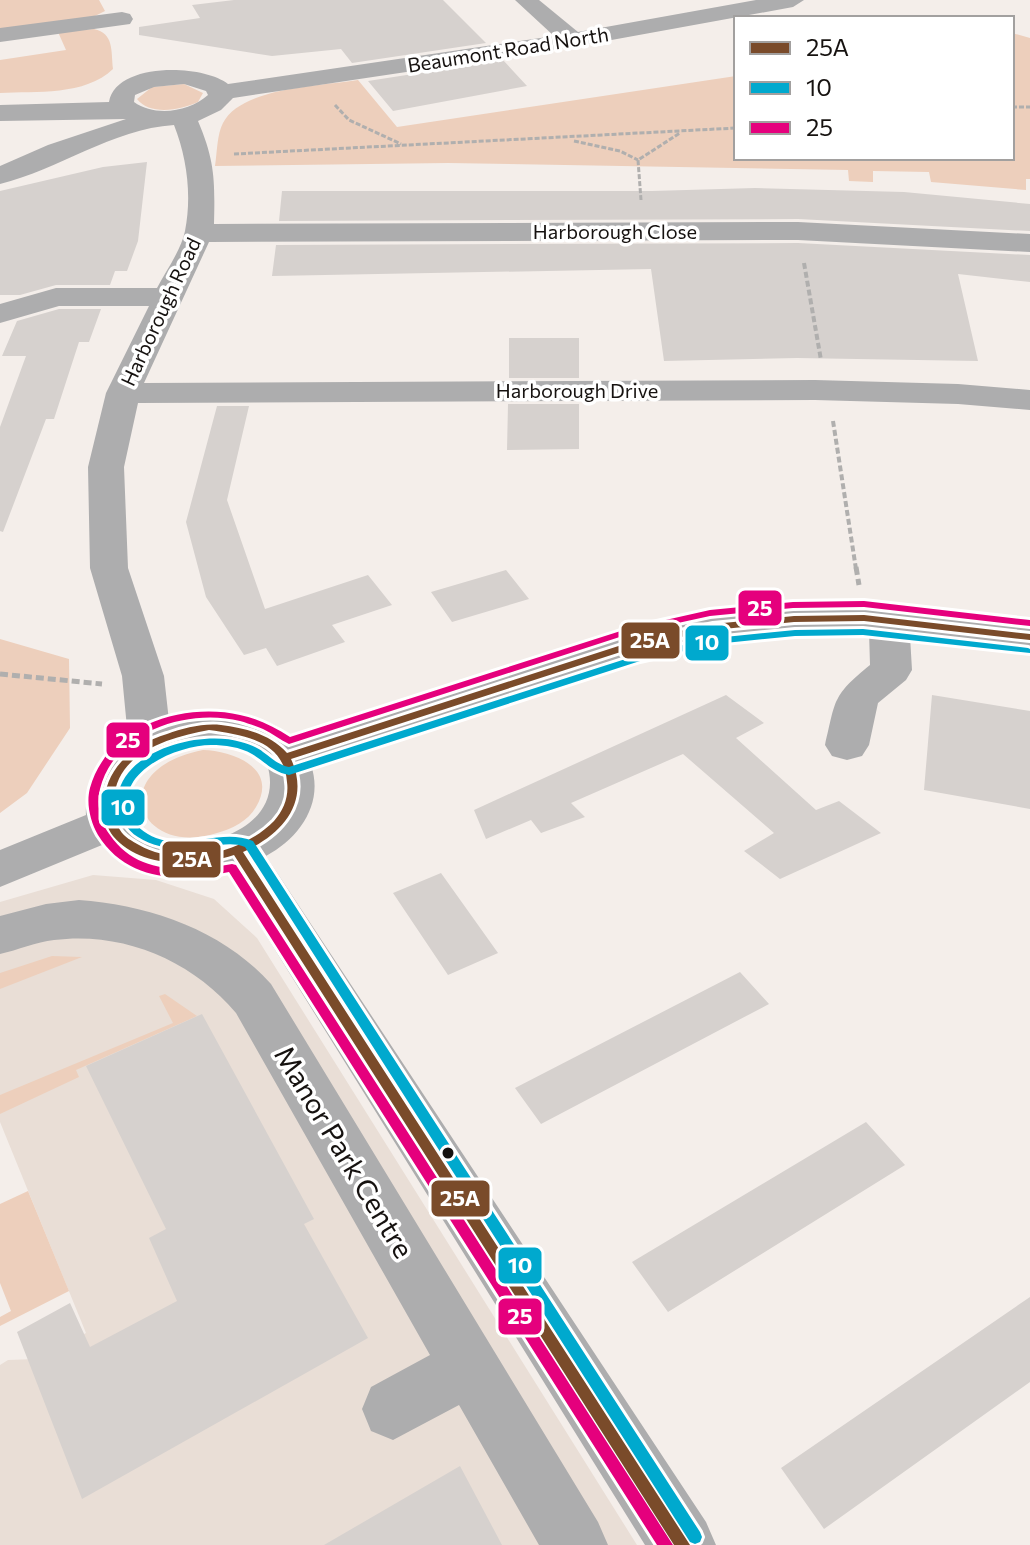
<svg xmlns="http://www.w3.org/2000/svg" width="1030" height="1545" font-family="Commissioner,sans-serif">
	<rect width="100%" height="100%" fill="#f4eeea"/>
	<path fill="#e9ded6" d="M93,875L156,880L214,899L257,938L637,1545H0V1365L8,1360L36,1359L86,1333L0,1122V902Z"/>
	<path fill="#edcfbc" d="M0,0H99L105,11L89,19L0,31Z
		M94,29C114,33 111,51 113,69C85,96 36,91 0,93V60L66,50L58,32Z
		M1012,33L1030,38V179H1026V190L931,182L929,172L873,171V182L849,181L848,170L448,163L215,166C217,153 217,134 223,123C241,87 322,86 358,80L397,127L736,76V158H1012Z
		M184,84L203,93L198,102C181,110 150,116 137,99L152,87Z
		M0,639L69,659L70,728L27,793L0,813Z
		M203,750C233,751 279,768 256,807C248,821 232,829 217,833C138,858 103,770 203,750Z
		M52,956L82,957L0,989V973Z
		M165,994L197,1016L76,1070L79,1077L0,1114V1095L173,1023L159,996Z
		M28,1191L69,1291L0,1326V1317L11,1311L0,1283V1204Z"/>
	<path fill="#d6d1ce" d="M234,0H443L486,43L352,63L341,49L272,56L139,35V27L200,18L192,5Z
		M503,60L527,86L393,111L368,81Z
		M147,162L138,241L127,271H115L110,285H56L20,295H0V191L103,167Z
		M755,188L904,192L1030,204V231L798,219L279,221L282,191H652Z
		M798,243L1030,255V282L958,274L978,361L797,358L664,361L651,269L272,276L276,245Z
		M59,309H101L89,342H79L54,419H46L3,532L0,531V427L26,356H2L17,321Z
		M509,338H579V378H509Z
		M508,404H579V449L507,450Z
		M217,406H249L227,500L265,609L368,575L392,605L332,625L345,642L277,666L266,648L244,655L206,597L186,522Z
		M506,570L529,599L452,622L431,592Z
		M726,695L764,723L736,738L816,810L839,801L881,833L780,879L744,851L774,833L683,754L571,803L585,817L541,833L531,820L486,839L474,810Z
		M932,695L1030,711V809L924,790Z
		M441,873L498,953L448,975L393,893Z
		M740,972L769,1004L541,1124L515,1088Z
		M202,1014L314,1219L304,1224L368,1338L82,1499L17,1332L70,1303L90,1347L177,1301L149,1238L166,1229L86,1066Z
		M866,1122L905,1165L668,1312L632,1262Z
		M1030,1297V1382L824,1529L781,1468Z
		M460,1466L502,1545H324Z"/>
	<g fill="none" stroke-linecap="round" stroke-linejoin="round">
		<path stroke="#b0afae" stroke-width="3" stroke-dasharray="5 2" stroke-linecap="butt" d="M335,105L349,120L401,144
			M1012,107H1030
			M574,141L620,151L638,160
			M234,154L736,128
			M641,200L638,160L680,133"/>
		<path stroke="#b0afae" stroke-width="4" stroke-dasharray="6 3" stroke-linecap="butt" d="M804,263L821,360
			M833,421L856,569"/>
		<path stroke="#b0afae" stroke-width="5" stroke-dasharray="8 4" stroke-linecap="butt" d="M856,567L859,585
			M0,674L102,684"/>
		<path fill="#adadae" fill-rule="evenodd" d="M515,0H539L578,32L756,0H804L793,7L573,47L233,98L221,110L198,121C215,161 215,181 214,224L798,222L1030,234V252L798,240L209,242L144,383L815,380L958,384L1030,390V410L958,404L815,400L138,403L124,467L128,568L164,676L169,721C208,710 262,708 294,739L620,635L713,614L794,606L864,605L1030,624V650L910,636L912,670L906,680L878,703L869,745L862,756L847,760L832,756L825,745C836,699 832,696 870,665L869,631C751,619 635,658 525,694C454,717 383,741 311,765C324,803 300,838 266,856L706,1522L716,1545H645L226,871C187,883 129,881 102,845L0,887V850L86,815C84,785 102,753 128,738L122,676L90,568L88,467L106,393L149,306H59L0,323V304L56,288H157C166,271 181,250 185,231C192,196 187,158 174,125C112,129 58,170 0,184V166L48,145L126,119L0,121V105L109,102C116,62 202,64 228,84L554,36ZM184,84L206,91L208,95C189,112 155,117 134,102L135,95L154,87ZM209,742L242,746L267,764C296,856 106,872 133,788C143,757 181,747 209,742Z
			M122,12L130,14L133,19L130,24L0,42V28Z
			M79,900C149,905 223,930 271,984L598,1522L608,1545H539L459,1405L393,1440L371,1431L362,1409L371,1387L430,1355L236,1013C192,960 122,931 54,940C36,942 18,950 0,954V916L46,904Z"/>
		<g stroke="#fff" stroke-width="6">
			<path id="bus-1" d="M864,615L1030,634V640L864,621L794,622L713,630L636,647L291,759C311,802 282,835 243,852L690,1545H674L234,855C198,867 140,869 113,836C107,828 104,818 104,808C103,770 133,744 167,734C184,728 203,723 221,725C245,728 270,734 287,753L634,641L713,624L794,616ZM209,730C243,735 284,740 287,782C289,796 284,810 274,821C243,853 179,868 139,845C132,841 124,837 120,830C114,821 114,810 114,800C116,752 171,737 209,730Z"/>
		</g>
		<g stroke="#fff" stroke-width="6">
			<path id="bus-2" d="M863,629L1028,648L1030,649V653L863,635L795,636L715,644L640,661L289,775C273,772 265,762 252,754C240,747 225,745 211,745C179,745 114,771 130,814C134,825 145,834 156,838C188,850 222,828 253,841L700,1532L702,1537L700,1542L695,1544L690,1542L245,847C234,842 221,845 209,846C185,850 160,851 138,837C125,829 115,811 118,795C126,749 202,730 241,742C248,744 257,747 263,752C272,758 278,765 289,767L638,655L715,638L795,630Z"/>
		</g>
		<g stroke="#fff" stroke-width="6">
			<path id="bus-3" d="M864,601L1030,620V626L864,607L793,608L710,616L632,633L289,744C280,740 272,733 263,729C256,726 247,723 240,721C188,708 114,731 100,789C96,805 100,822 110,835C138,876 189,872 232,864L236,865L673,1545H657L229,872C181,882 127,882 98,835C90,821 86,803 90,788C107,726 183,702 240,715C259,719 274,727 290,737L630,628L710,610L793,602Z"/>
		</g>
		<use href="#bus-1" fill="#7a4b2a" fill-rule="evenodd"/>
		<use href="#bus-2" fill="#00a9ce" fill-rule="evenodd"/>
		<use href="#bus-3" fill="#e5007d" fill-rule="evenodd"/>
	</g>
	<circle fill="#161210" stroke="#fff" stroke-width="3" cx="448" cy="1153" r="7"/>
	<g text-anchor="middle" stroke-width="7" stroke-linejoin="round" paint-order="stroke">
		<g font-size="20" fill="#161210" stroke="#fff">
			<text transform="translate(508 50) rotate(-9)" y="7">Beaumont Road North</text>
			<text x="615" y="239">Harborough Close</text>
			<text transform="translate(161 312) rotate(-65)" y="7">Harborough Road</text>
			<text x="577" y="398">Harborough Drive</text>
		</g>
		<g font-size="28" fill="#161210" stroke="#fff">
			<text transform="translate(344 1152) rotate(59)" y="10">Manor Park Centre</text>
		</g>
	</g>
	<g stroke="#fff" stroke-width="3">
		<rect x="737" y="589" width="46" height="38" rx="8" fill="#e5007d"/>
		<rect x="620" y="621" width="61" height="39" rx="8" fill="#7a4b2a"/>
		<rect x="684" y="624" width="46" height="38" rx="8" fill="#00a9ce"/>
		<rect x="105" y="721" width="46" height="38" rx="8" fill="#e5007d"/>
		<rect x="100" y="788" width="46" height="39" rx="8" fill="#00a9ce"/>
		<rect x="161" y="840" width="61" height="39" rx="8" fill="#7a4b2a"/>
		<rect x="430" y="1179" width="61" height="39" rx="8" fill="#7a4b2a"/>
		<rect x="497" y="1246" width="46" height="39" rx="8" fill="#00a9ce"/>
		<rect x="497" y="1297" width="46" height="39" rx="8" fill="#e5007d"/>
	</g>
	<g font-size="22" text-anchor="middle" font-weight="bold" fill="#fff">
		<text x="760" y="616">25</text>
		<text x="650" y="648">25A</text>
		<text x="707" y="650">10</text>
		<text x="128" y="748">25</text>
		<text x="123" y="815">10</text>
		<text x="192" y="867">25A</text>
		<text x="460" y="1206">25A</text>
		<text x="520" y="1273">10</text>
		<text x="520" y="1324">25</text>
	</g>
	<rect x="734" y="16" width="280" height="144" fill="#ffffff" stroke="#a2a09f" stroke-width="2"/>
	<rect x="750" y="42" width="40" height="12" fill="#7a4b2a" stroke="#a2a09f" stroke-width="2"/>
	<text x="806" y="56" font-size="24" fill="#161210">25A</text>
	<rect x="750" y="82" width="40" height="12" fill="#00a9ce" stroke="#a2a09f" stroke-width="2"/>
	<text x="806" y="96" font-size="24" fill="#161210">10</text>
	<rect x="750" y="122" width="40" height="12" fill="#e5007d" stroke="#a2a09f" stroke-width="2"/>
	<text x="806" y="136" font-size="24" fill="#161210">25</text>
</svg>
